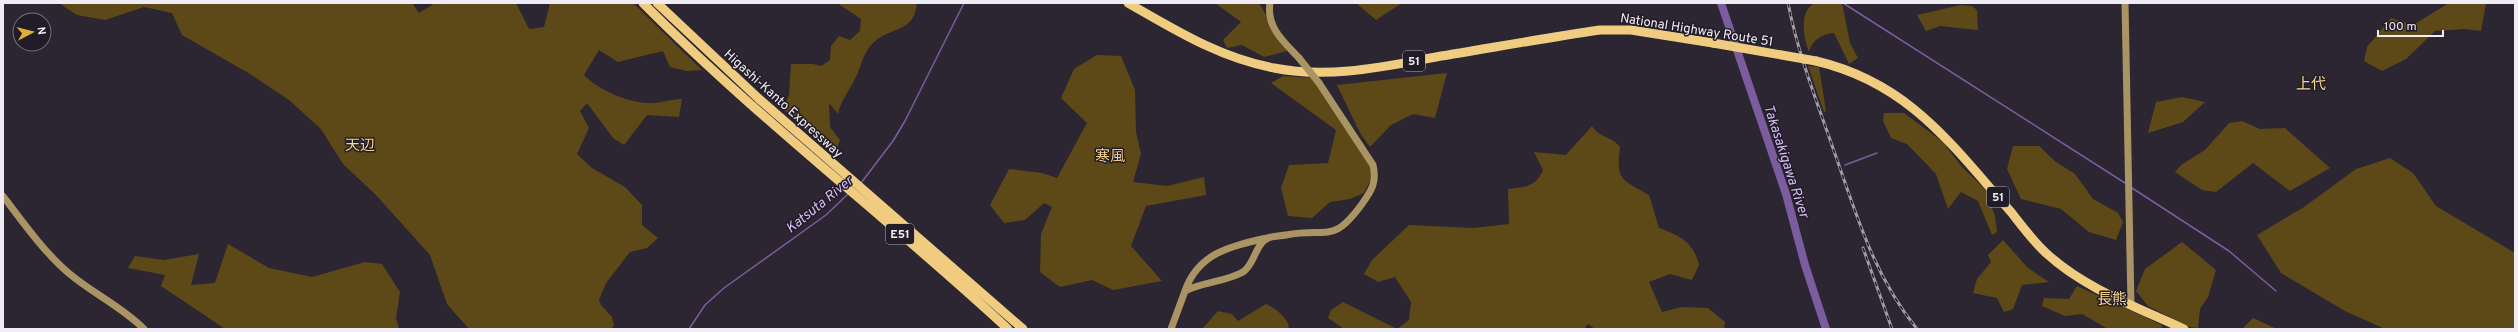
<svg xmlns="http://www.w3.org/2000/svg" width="2518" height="332" font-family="Overpass,'Noto Sans JP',sans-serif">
	<rect width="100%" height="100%" fill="#2b2632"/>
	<path fill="#5d4917" d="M59,3H412L419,13L435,3H516L529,29L544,27L550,3H633L702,70L686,71L670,67L663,51L618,62L599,50L584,75C597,89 628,103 648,103C659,104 671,99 682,99L679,117L647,115L624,145L613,138L587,103L580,111L589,128L577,154L592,168L625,187L642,205V225L658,238L647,248L630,252L606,283L599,300L601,305L612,317L614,326L611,329H469L447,304L430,255L376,195L343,164L321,129L289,100L250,74L182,35L172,13L144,7L105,20L77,15Z
		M837,3H917C914,34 890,26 873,43C862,54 861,68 854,81C848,92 841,101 838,114L829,103L830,127L840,140L835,155L783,109L789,95L791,64H813L821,66L830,60L831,46L839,36L850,40L860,31L861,19Z
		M1215,3H1259L1287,51L1264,57L1242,45L1227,48L1223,40L1241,22Z
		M1356,3H1402L1376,20Z
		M1814,3H1842L1850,43L1858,58L1849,64L1834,33C1822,34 1812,40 1809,52C1804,38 1798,14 1814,3Z
		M2449,3H2486L2481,31L2464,29L2435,31L2406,59L2382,71L2364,61L2367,47L2391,18L2413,25Z
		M1961,5L1972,6L1977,10L1978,30L1940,26L1926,31L1917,15Z
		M1097,55L1121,56L1135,90L1136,132L1141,154L1133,182L1167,186L1204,177L1206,195L1146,206L1131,246L1162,281L1113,290L1092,280L1060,287L1040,272L1041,234L1052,207L1044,203L1025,220L1004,223L990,205L1009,169L1042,173L1057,178L1087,123L1061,98L1074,69Z
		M1808,66L1819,67L1826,111L1824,112Z
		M1447,73L1435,118L1413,114L1391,125L1370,147L1360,133L1337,85Z
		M1283,76L1315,78L1375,171L1364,193L1350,199L1330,202L1312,218L1288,216L1281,188L1289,165L1328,163L1336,130L1271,83Z
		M2182,97L2205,102L2183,122L2148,133L2156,102Z
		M1884,113H1904L1943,142L1962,167L1985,189L1995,216L1997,232L1992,235L1978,201L1961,192L1948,209L1936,174L1907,144L1891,138L1883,121Z
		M2242,121L2260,129L2285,128L2330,168L2290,191L2253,163L2216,192L2202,190L2175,172L2181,165L2205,150L2229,123Z
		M1592,126C1599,138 1612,136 1620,147C1616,181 1621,179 1649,195L1659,228C1680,236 1693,241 1699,265L1692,280L1670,274L1649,282L1662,312L1681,307L1708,308L1725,322L1724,329H1595L1588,324L1584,329H1344L1328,318L1331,310L1343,302L1397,329L1409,320L1411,302L1395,277L1378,282L1364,274L1372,260L1409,225L1473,228L1509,224L1508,189C1525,187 1536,187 1543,170L1534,152L1566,155Z
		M2013,146H2039L2056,162L2075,174L2093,199L2118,213L2123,222L2116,240L2089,232L2061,209L2021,199L2007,169Z
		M2390,158L2413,173L2436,206L2515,253V329H2385L2345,311L2281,273L2257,235L2304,207L2356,169Z
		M2003,240L2028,268L2049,282L2022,285L2013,309L2004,312L1997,298L1973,293L1977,279L1991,262L1988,255Z
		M2182,242L2216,270L2208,297L2200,309L2198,328L2189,327L2148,306L2136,291L2145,269Z
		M228,244L269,268L312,277L365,262L382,264L400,292L396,318L399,329H225L161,286L165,275L128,268L135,256L164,260L199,254L191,285L215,283Z
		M2077,286L2162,325V329H2108L2082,314L2065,316L2042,306L2044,298L2069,299Z
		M1266,304C1275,308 1289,318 1289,329H1202L1218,311L1232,314L1238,321Z
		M2253,318L2277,329H2245L2244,327Z"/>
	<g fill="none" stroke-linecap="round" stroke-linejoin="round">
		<path stroke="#7b5d9f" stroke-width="1.5" d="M1843,3L2125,183
			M1845,165L1877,153
			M861,183L893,141L905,121L964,3
			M2132,188L2229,251L2276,291
			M689,329L705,305L724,288L826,215L849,193"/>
		<path stroke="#7b5d9f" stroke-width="8" d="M1721,3L1786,194L1805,265L1826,329"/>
		<path stroke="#aa9463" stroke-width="7" d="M1270,3C1266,27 1284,42 1299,58
			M2125,3L2131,305
			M3,196C21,220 47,256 71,275C94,294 122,307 144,329
			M1185,291C1198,253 1231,246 1267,238
			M1171,329L1185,291C1203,282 1225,282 1243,272C1255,264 1255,244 1268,238C1273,236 1281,236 1286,235C1329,227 1332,245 1362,204C1372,190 1377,182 1373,165L1319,83"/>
		<path stroke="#efcc7f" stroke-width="9" d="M643,3C758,119 888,218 1008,329
			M657,3L758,98L1023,329
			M1128,3C1175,30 1220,58 1274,68C1329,79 1382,67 1436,57C1491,48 1545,38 1600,30H1631L1713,43
			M1816,61C1909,83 1951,144 2011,212C2022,226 2033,241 2046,253C2085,289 2137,307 2184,329"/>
		<g stroke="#a19da7" stroke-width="3">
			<path id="rail" d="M1788,3C1798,54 1817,102 1834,151C1857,216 1873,274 1917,329
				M1863,248L1892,329"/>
		</g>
		<use href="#rail" stroke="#211c28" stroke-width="1.5" stroke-dasharray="4.5" stroke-linecap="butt"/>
		<path stroke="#aa9463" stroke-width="7" d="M1299,58L1319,83"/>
		<path stroke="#efcc7f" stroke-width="9" d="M1713,43L1816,61"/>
	</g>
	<g text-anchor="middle" stroke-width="3" stroke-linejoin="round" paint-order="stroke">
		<g fill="#211c28" stroke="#b2aeb8" stroke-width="1">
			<rect x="1403" y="51" width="22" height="20" rx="3"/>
			<rect x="1987" y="187" width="22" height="20" rx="3"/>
			<rect x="886" y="224" width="28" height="20" rx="3"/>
		</g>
		<g font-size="12" font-weight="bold" fill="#f0ecf5">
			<text x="1414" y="65">51</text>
			<text x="1998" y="201">51</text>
			<text x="900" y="238">E51</text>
		</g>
		<g font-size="13" fill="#f0ecf5" stroke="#211c28">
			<text transform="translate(1697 29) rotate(9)" y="5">National Highway Route 51</text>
			<text transform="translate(784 103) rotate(42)" y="5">Higashi-Kanto Expressway</text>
		</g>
		<g font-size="14" font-style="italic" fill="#d5bdf5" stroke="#211c28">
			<text transform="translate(1787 161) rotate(72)" y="5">Takasakigawa River</text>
			<text transform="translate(819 204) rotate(-39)" y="5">Katsuta River</text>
		</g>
		<g font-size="15" fill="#f7d68c" stroke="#211c28">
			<text x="2311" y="89">上代</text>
			<text x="360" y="150">天辺</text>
			<text x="1110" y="161">寒風</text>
			<text x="2112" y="304">長熊</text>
		</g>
	</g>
	<rect width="2518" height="332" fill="none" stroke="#f0ecf5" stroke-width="8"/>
	<g transform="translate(32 32) rotate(83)"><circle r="19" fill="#211c28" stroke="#746f7a"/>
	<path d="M0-3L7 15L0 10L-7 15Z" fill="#e0b034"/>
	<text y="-6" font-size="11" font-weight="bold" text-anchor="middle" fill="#f0ecf5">N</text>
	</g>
	<path d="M2378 30v6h65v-6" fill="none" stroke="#f0ecf5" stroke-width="2"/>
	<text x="2384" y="30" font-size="12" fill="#f0ecf5" stroke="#211c28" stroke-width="3" paint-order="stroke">100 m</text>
</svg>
